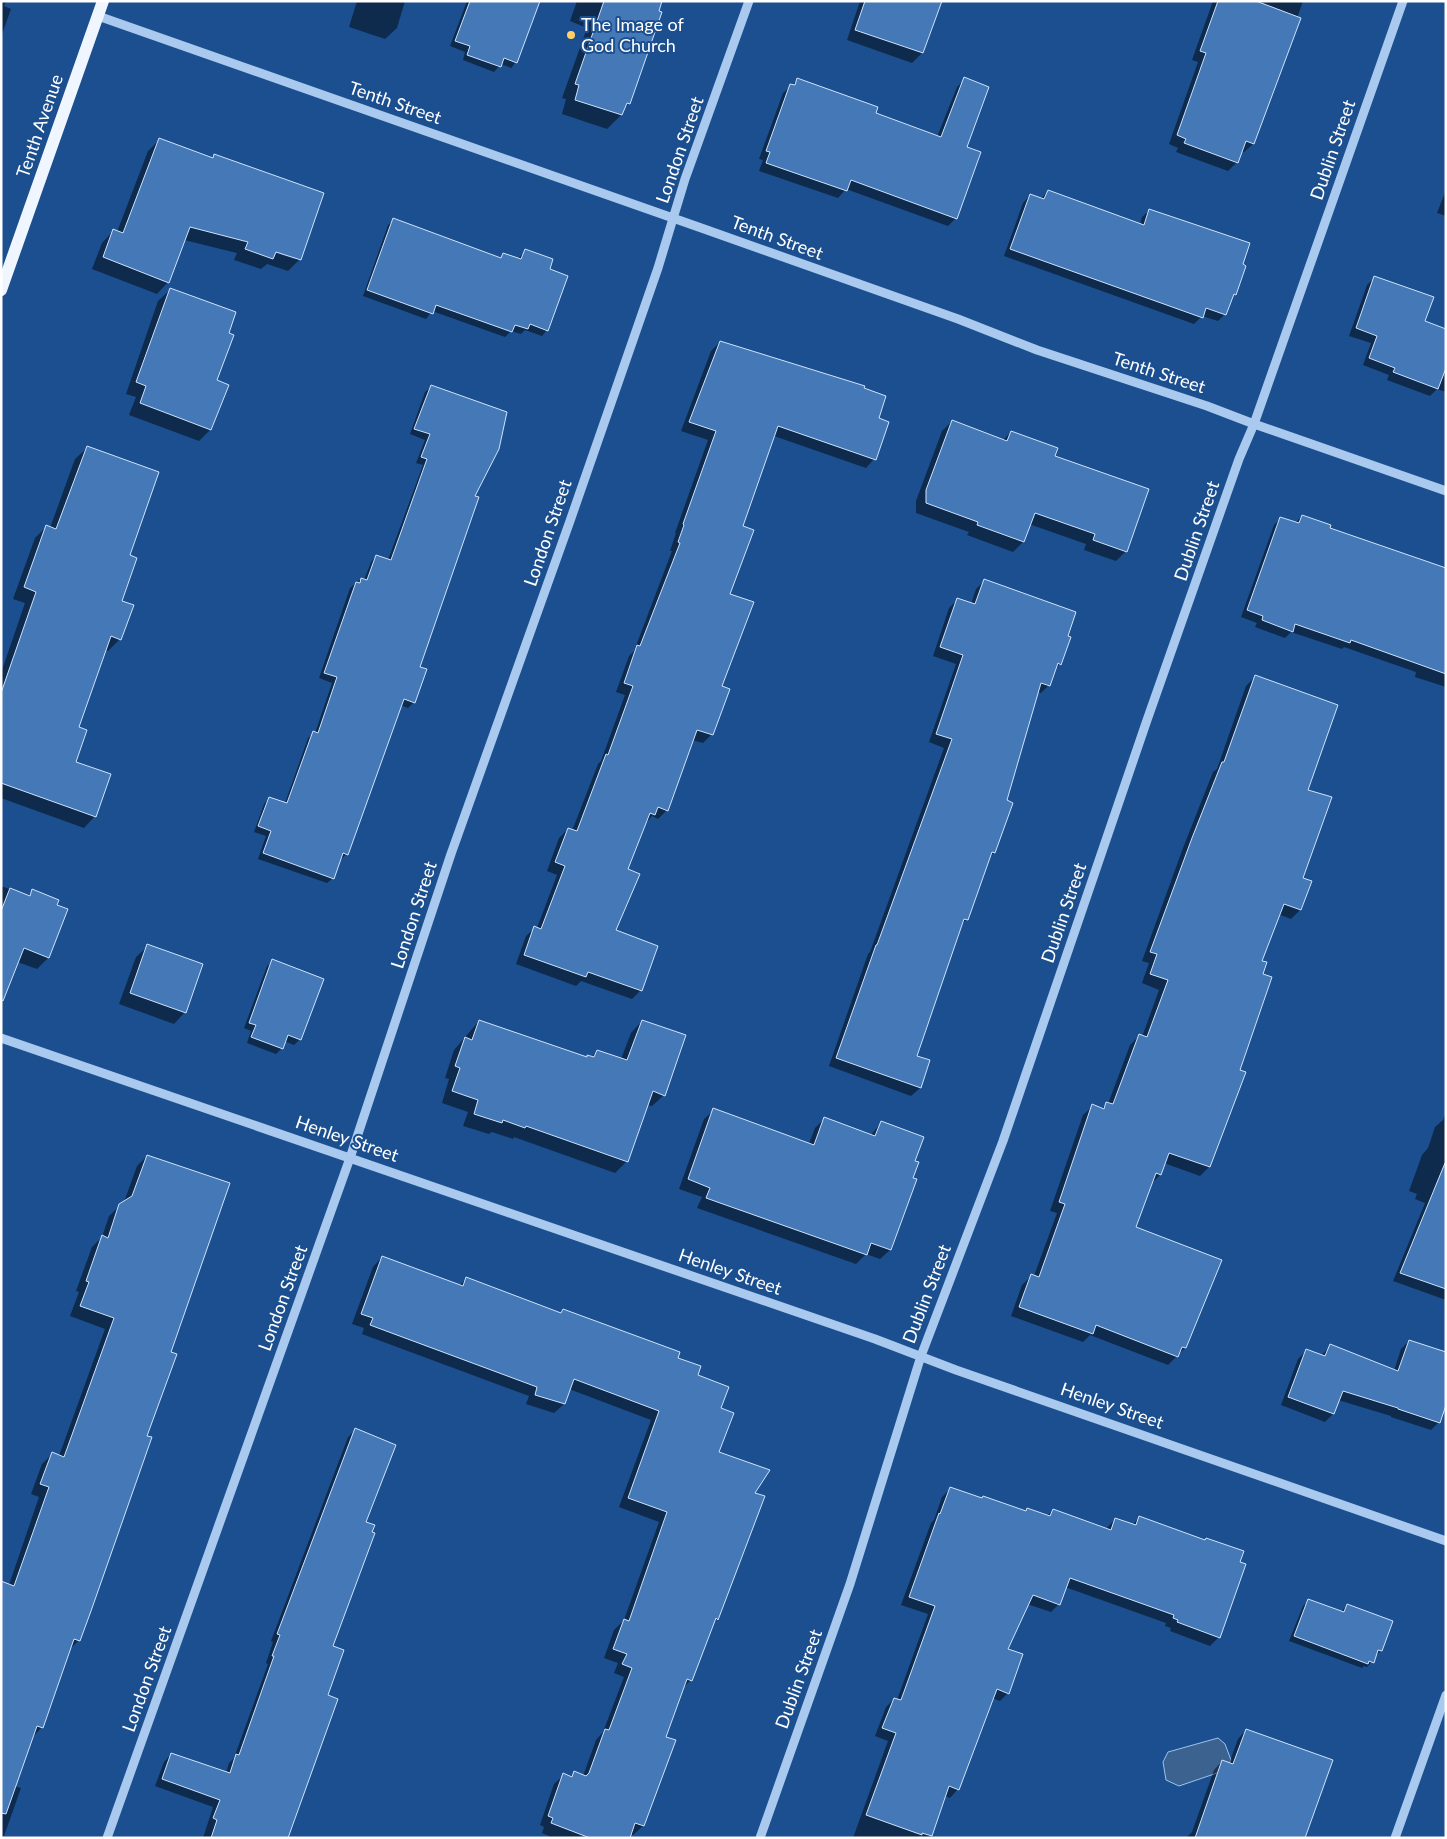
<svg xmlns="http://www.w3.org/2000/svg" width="1447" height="1839" font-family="Lato,sans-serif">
	<rect width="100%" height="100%" fill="#1b4f8f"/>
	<path fill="#3c6290" stroke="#9cc4f0" d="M1218,1738L1225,1744L1231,1760L1226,1770L1179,1786L1166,1780L1163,1762L1168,1752Z"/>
	<path fill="#0007" fill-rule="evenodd" d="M1,1H6L4,6L11,9L1,37Z
		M357,1H405L397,28L385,39L349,27Z
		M467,1H539L516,62L511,68L501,64L494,72L463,60L465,52L450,46Z
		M577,1H661L629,103L623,109L621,115L607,129L562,114L566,99L562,98L587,28L570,21Z
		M860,1H940L922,53L912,63L847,40Z
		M1213,1H1303L1253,144L1244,152L1241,151L1237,162L1228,171L1176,152L1178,148L1169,144L1198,62L1192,60Z
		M965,79L966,148L956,218L948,226L846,189L838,198L759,171L763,160L759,159L783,93L798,80L874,114L937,137L957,87Z
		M160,139L211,158L215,155L300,259L288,271L267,264L261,269L234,260L237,253L184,240L168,282L157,294L92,269L102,243L113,231L117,232L148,151ZM271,249L295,257V259L270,251Z
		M1446,190V216L1437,213Z
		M1048,191L1140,225L1142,217L1150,210L1241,265L1235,294L1231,298L1225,314L1218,321L1202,316L1194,324L1004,256L1023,203L1030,195L1041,199Z
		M394,219L499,259L504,254L518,259L525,251L548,270L547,330L542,336L525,330L521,334L511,331L505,337L432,311L426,319L363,296L388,225Z
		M1375,277L1423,322L1446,331V392L1437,389L1430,396L1387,380L1389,375L1363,365L1371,343L1349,336L1367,285Z
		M170,290L228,334L215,381L210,430L199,441L129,415L136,397L126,394L158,301Z
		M720,342L877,419L874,459L866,468L774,436L741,527L728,594L720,687L728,690L711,735L703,743L692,740L667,810L658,819L652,816L646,823L626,870L614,931L641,990L632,999L581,981L576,986L516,964L526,936L535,928H537L557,875L547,871L559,838L568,829L572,831L598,764L601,761L625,695L616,692L629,656L634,651L672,551H670L676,533H675L708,440L681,431L711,351Z
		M431,387L473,496L418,667L414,702L408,708L400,705L347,854L341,859H340L333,878L327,883L258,859L266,836L254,832L264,804L269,798L285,803L308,738L314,733H315L332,683L319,678L350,588L361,579L364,580L371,562L376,556L388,560L423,465L416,463L425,440L410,434L425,392Z
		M952,421L1003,440L1011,432L1054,456L1126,551L1116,561L1084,550L1086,544L1029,524L1023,542L1013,552L967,535L969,532L916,513V501L942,431Z
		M87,448L128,556L120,602V639L108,651L105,650L77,728L75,762L95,816L84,828L1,798V673L25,603L13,599L35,538L46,527L50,528L75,459Z
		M1302,516L1328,529L1446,569V687L1415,677L1416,672L1344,647L1342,649L1291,632L1285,638L1255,627L1257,623L1241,617L1274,525L1281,518L1295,523Z
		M984,581L1066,637L1060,664L1054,670L1049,685L1041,693L1037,692L1005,801L1012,803L994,853L988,858L967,919L961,925L916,1057L929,1061L920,1088L911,1096L829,1066L868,954L870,952L944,748L929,742L956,664L933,656L949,608L958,599L971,604L976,589Z
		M1255,677L1307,790L1300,910L1291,919L1278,914L1261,962L1238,1070L1244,1073L1209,1167L1200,1176L1164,1163L1160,1175L1151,1184L1135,1228L1185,1348L1168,1365L1090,1335L1083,1342L1011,1316L1022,1285L1032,1275L1034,1276L1057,1213L1050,1211L1083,1115L1093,1106L1101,1109L1108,1104L1130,1045L1139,1036L1142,1037L1159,990L1142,983L1149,963L1142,961L1183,848L1213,772L1217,769L1246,686Z
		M1,886L28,896L33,891L55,906L66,910L48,958L37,969L12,960L1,958Z
		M148,946L185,1012L174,1024L119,1004L136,957Z
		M273,961L300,1039L294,1045L284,1041L282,1048L276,1054L247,1043L251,1031L244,1028L267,966Z
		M479,1021L586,1058H591L597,1051L621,1059L631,1033L642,1021L664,1095L652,1106L647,1105L627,1161L615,1173L514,1137L513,1139L492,1132L489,1134L463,1126L468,1112L442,1103L449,1079L445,1078L454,1050Z
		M714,1110L809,1144L815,1128L824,1119L870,1136L881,1123L914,1162L890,1250L880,1259L866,1254L856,1264L697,1208L702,1197L679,1189L704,1119Z
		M1446,1111V1300L1393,1281L1425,1203L1415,1199L1417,1194L1409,1191L1422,1155L1428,1148L1435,1127L1443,1120Z
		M147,1156L169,1353L145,1436L79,1640L68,1651L42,1727L32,1738L14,1786L21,1788L4,1836L1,1838V1590L9,1585L39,1497L31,1494L42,1464L52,1454L59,1456L105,1329L70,1316L79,1292L76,1291L92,1247L102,1237L109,1216L124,1202L137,1166Z
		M382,1257L459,1286L466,1279L560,1314L563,1310L677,1358L697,1376L720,1409L718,1453L753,1494L717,1619L712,1624L691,1680L683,1688L665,1738L674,1741L643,1826L633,1835L630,1834L629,1838H549V1836L542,1833L544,1827L540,1825L554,1784L564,1775L570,1777L575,1773L583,1776L596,1740L603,1732L624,1677L614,1673L618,1663L604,1658L614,1630L624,1620L659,1522L619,1507L651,1420L569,1389L564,1404L554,1413L526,1404L529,1396L362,1334L364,1328L352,1324L373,1267Z
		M1409,1341L1439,1422L1431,1430L1391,1417V1416L1338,1400L1333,1414L1325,1422L1281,1405L1298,1359L1306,1351L1321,1356L1330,1346L1394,1371L1401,1349Z
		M355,1430L364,1522L332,1647L277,1838H203L213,1807L155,1786L164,1762L171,1754L226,1773L229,1763L234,1758L268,1664L266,1663L273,1642L271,1641L348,1437Z
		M950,1489L1025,1512L1028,1509L1047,1516L1053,1510L1106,1529L1115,1519L1132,1525L1140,1517L1239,1563L1219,1637L1210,1646L1170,1631L1171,1628L1165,1626L1166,1623L1065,1587L1059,1604L1051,1612L1027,1604L1006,1649L1008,1693L1000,1701L992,1698L958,1789L950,1798L945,1796L930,1838H853L888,1741L875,1736L886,1707L894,1699L897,1700L928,1614L901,1605L931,1523L934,1520L942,1497Z
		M1309,1600L1341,1612L1347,1605L1381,1650L1367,1667L1364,1666L1362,1668L1289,1641L1303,1606Z
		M1246,1730L1294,1838H1186L1192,1832L1214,1770L1222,1761L1229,1764L1238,1739Z"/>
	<path fill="#4478b7" stroke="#cfe3fa" d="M470,1H540L517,63L504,58L501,67L467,55L470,46L455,41Z
		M604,1H662L659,11L662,12L630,104L627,103L622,115L575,100L579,85L575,84Z
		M865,1H942L923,53L855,30Z
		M1218,1H1256L1301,18L1254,144L1246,141L1238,163L1184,143L1186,139L1177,135L1206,53L1200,51Z
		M964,77L989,87L967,147L981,152L957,219L851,180L847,191L766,163L770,152L766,151L790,84L795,85L797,78L878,107L876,113L941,137Z
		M159,138L213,158L214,154L324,193L301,260L276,252L273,259L245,249L248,242L190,227L169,283L103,257L113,229L123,233Z
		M1048,190L1144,225L1149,209L1250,243L1243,264L1246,266L1236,295L1234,294L1226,315L1206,308L1203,318L1010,249L1030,194L1044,199Z
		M393,218L501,258L503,253L521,259L525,249L553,259L550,269L568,276L548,331L530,324L528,329L515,325L512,332L436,305L433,314L367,290Z
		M1374,276L1434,297L1425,321L1446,329V368L1438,389L1393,372L1395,368L1369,358L1377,336L1356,328Z
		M170,288L236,312L229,333L234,335L217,380L229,385L211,430L140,403L146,386L136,382Z
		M720,341L865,386L864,388L886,396L879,418L889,422L876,460L778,426L743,526L754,530L730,594L754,602L722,686L730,689L713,735L697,730L668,811L658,807L655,815L650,813L628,869L640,874L616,930L658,946L642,991L588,972L586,977L524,955L534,926L541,929L565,866L555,862L568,828L577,831L606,754L608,755L633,686L624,683L637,645L640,646L680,543L678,542L684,525L683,524L716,431L689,422Z
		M431,385L507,412L499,449L475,496L479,497L420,667L427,669L415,703L404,699L348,855L343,853L334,879L263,853L271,831L258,826L269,797L287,803L313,731L318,733L337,677L324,673L356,582L360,583L361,578L367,580L376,555L391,560L427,459L421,457L430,434L414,429Z
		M952,420L1007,441L1011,431L1058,448L1055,456L1149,489L1127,552L1093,540L1095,534L1035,513L1024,542L977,525L978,522L926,503V490Z
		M87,446L159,472L130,555L137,558L122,601L134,605L121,640L111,636L79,727L87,730L76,762L111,774L96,817L1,783V693L36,592L24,587L46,525L56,529Z
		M1302,515L1331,525L1330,528L1446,568V674L1351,640L1350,643L1295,624L1293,632L1262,620L1263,616L1247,610L1280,517L1299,523Z
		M984,579L1076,612L1068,636L1071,637L1061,665L1058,663L1050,686L1041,683L1007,800L1013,803L995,853L992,852L968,920L964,919L917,1056L930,1060L921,1088L836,1058L876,945H877L952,739L936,734L963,655L940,647L957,598L975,604Z
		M1255,675L1338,705L1308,790L1332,797L1303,878L1312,881L1301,910L1284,904L1262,961L1267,962L1263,974L1272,977L1240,1070L1246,1072L1210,1167L1169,1153L1161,1175L1156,1173L1136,1227L1222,1260L1186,1348L1182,1347L1178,1357L1096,1325L1093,1334L1019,1307L1031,1274L1039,1277L1065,1204L1059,1202L1092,1104L1104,1109L1106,1102L1113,1104L1139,1034L1147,1037L1168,980L1150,974L1157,954L1150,952L1192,838L1222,762H1224Z
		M10,888L30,896L32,889L59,900L57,905L68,909L49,958L24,948L3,1001L1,1000V911Z
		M147,944L203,964L186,1013L130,993Z
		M272,959L324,979L301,1040L288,1035L283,1049L251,1037L256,1025L249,1023Z
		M479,1020L587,1057V1055L594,1057L597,1050L627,1060L642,1020L686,1035L665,1096L653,1091L628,1162L526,1126L525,1128L503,1120L502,1123L474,1114L478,1100L452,1091L460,1068L455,1066L465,1037L472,1040Z
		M713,1108L814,1145L824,1117L875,1136L881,1121L924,1137L915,1161L919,1162L913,1178L917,1179L891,1250L871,1243L867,1255L706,1198L710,1188L688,1179Z
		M147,1155L230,1183L171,1352L177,1354L147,1436L152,1437L91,1611L80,1641L74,1639L43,1728L37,1726L6,1814L1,1813V1581L14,1586L49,1487L40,1484L52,1452L64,1457L114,1318L80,1306L89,1282L86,1281L102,1235L108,1238L119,1204L132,1196Z
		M1445,1163H1446V1289L1400,1273Z
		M382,1256L463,1286L466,1277L561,1313L563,1309L680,1352L678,1358L701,1366L698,1375L729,1387L721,1408L734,1413L719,1452L770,1470L755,1493L765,1496L718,1620L716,1618L692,1681L687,1679L666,1737L676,1740L644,1826L635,1823L630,1838H590L551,1823L553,1818L548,1816L563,1773L572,1777L574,1771L586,1776L589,1773L605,1729L609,1730L632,1668L622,1664L627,1654L613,1649L624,1619L629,1621L667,1512L628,1498L659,1411L574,1379L565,1404L535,1395L537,1387L370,1325L373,1318L361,1314Z
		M1409,1340L1446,1352V1405L1440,1423L1398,1409V1408L1343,1391L1334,1414L1288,1397L1306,1349L1325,1356L1330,1344L1398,1371Z
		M355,1428L396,1445L366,1522L375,1525L372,1532L375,1533L333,1646L344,1650L328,1695L338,1699L288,1838H211L217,1820L213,1818L220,1800L162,1779L171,1753L230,1773L236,1754L239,1755L274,1656H272L280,1635L277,1634Z
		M950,1487L982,1498L983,1496L1026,1511L1027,1508L1050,1516L1053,1509L1111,1530L1115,1518L1136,1525L1139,1516L1205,1540L1206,1538L1244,1551L1240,1562L1246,1564L1220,1638L1177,1622L1178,1620L1173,1618L1174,1615L1070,1578L1060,1605L1033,1595L1008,1649L1023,1654L1009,1694L997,1689L959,1790L949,1786L932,1836L922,1833V1835L866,1815L896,1733L882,1728L894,1698L901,1700L935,1606L909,1597L939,1513L940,1514Z
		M1308,1599L1344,1612L1347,1604L1393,1621L1382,1651L1378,1650L1374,1663L1369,1661L1368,1664L1294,1636Z
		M1246,1729L1333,1760L1305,1838H1195L1222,1760L1233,1764Z"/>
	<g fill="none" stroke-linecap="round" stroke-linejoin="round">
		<path stroke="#a9c9ee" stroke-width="9" d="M98,16L707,230L958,319L1037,350L1207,406L1254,424L1446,491
			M1,1038L875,1339L956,1370L1446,1541
			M107,1838L350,1158L451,854L570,521L658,268L685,179L749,1
			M760,1838L850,1584L921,1356L1003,1141L1146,723L1239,459L1254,424L1403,1
			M1395,1838L1446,1695"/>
		<path stroke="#f0f6ff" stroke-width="12" d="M1,290L103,1"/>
	</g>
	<circle fill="#ffd166" stroke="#1b4f8f" stroke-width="2" cx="571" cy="35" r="5"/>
	<g text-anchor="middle" stroke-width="4" stroke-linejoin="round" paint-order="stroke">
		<g font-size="18" fill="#fff" stroke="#1b4f8f" text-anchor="start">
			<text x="581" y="31">The Image of<tspan x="581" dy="21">God Church</tspan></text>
		</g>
		<g font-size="18" fill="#fff" stroke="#1b4f8f">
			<text transform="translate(395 103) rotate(19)" y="6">Tenth Street</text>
			<text transform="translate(40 126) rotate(-71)" y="6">Tenth Avenue</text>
			<text transform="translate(680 150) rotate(-71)" y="6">London Street</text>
			<text transform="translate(1333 150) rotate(-71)" y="6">Dublin Street</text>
			<text transform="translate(777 238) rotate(20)" y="6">Tenth Street</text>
			<text transform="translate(1159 373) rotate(18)" y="6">Tenth Street</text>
			<text transform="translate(1197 531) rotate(-71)" y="6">Dublin Street</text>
			<text transform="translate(548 533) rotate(-71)" y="6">London Street</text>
			<text transform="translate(1064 913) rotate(-71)" y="6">Dublin Street</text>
			<text transform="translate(414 915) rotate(-72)" y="6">London Street</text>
			<text transform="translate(347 1139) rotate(19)" y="6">Henley Street</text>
			<text transform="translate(730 1272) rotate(19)" y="6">Henley Street</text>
			<text transform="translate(927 1294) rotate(-69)" y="6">Dublin Street</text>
			<text transform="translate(283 1298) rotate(-70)" y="6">London Street</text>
			<text transform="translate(1112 1406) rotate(19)" y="6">Henley Street</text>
			<text transform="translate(147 1679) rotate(-70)" y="6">London Street</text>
			<text transform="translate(799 1679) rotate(-70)" y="6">Dublin Street</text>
		</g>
	</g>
	<rect width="1447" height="1839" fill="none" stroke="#ffffff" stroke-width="5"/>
</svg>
